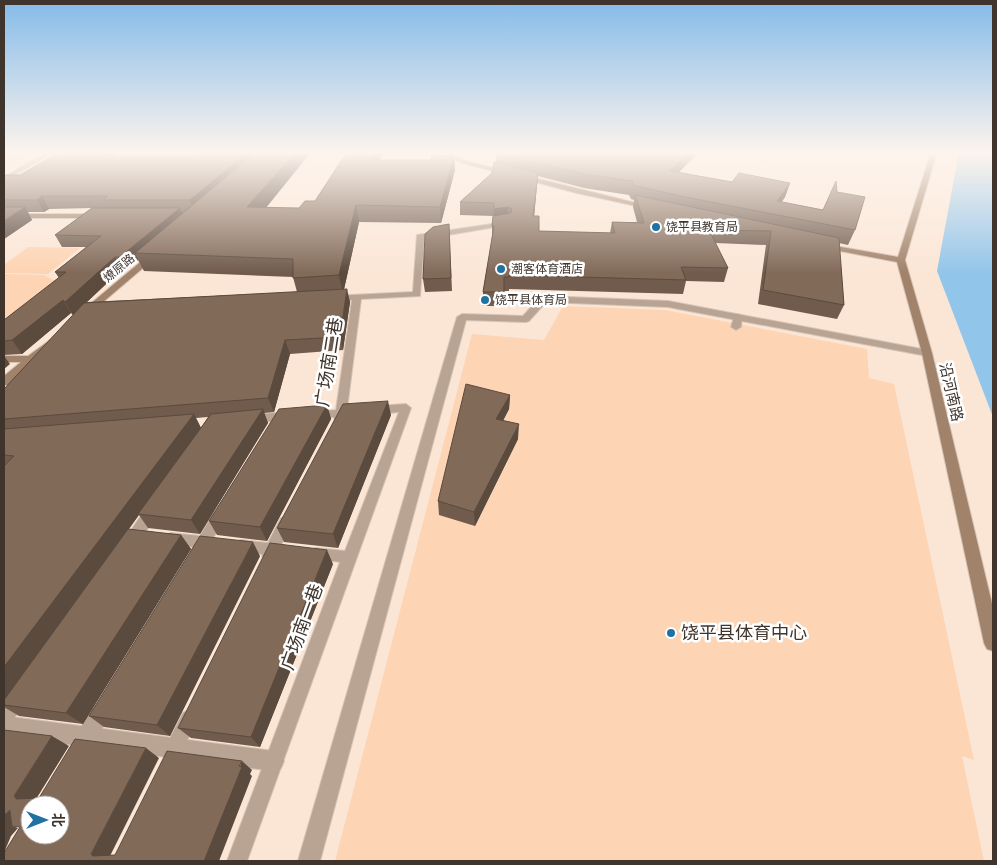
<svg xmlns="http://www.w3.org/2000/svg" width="997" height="865" font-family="Lato,'Noto Sans SC',sans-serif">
	<rect width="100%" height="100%" fill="#fbe6d6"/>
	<path fill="#fdd4b4" d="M4,152H36L4,166Z
		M28,247L80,248L48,274L4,273V265Z
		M4,274L44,275L59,283L4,331Z
		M563,306L665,310L867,349L869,378L894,384L974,760L962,756L984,861H335L472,334L544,340Z"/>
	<path fill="#92c5ea" d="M959,152H993V417L937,271Z"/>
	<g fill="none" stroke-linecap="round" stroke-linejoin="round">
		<g stroke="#d5c3b4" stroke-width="2">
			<path id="lane" d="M47,152L53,153L4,181V177Z
				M505,222L508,224L507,225L424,239L420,296L361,299L347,409L353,408L358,412L357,415L345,416L343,421H335L334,417L310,418L309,415L310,412L336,410L352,300L334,301L330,298L331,296L413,292L417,235Z
				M738,314L742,317L741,327L736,330L731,327L734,317Z
				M406,404L411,408L247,861H227L340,562L311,558L309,554L311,550L316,548L345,551L399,412L376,414L371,410L376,406Z
				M288,412L292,413L293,416L292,419L252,423L247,419L252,415Z
				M152,506L157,507L158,511L157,515L135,547L130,549L125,547L123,543L125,539L147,507Z
				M219,512L224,513L226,517L213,538L217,543L215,547L207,548L204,554L199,556L194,554L192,550L194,547L166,543L164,539L166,535L171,533L200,536L214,513Z
				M286,517L291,518L293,522L281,545L284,550L282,554L275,556L273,560L268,562L263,560L262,554L236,550L234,546L236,542L241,540L268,543L281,518Z
				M19,690L25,692L27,698L10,725L4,728C3,713 3,696 19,690Z
				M103,700L109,703L112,709C106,721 96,744 84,749L78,746L75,740C80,728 91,706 103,700Z
				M189,710L195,713L198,719L178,758L172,761L166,758L163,752L183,713Z"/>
		</g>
		<g stroke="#d5c3b4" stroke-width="2">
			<path id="street" d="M543,296L668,301L927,350L932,353L927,356L668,307L546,302L529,321L526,322L466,320L320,861H298L457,317L462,314L523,316L540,297Z
				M4,716L274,751L281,754L284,761L281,768L274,771L4,736Z"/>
		</g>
		<g stroke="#d5c3b4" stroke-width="2">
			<path id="secondary" d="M447,152H453L454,156L466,161L653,207L649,209L576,193L462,163L449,158Z
				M931,152H937L905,260L932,353L993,608V651L987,649L984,643L922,353L897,262L824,248L820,246L824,244L898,257Z
				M4,214H99L103,216L99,218H4Z
				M150,254L157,256L89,314H83V310Z
				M50,340L54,341V345L8,385H4V376L21,362H4V356H28Z"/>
		</g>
		<use href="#lane" fill="#b9a494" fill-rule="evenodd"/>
		<use href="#street" fill="#b9a494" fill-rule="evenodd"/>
		<use href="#secondary" fill="#a1826a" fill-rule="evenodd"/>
	</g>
	<path fill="#705b4d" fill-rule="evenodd" d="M113,152L115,156H192L311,152L266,208H299L315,201L383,153L380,160H431L454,156L455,170L441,223L359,222L344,289L350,302L343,350L290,354L274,412L264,413L268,423L200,534L148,528L139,515L129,529L181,535L191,549L83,724L19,716L4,707V389L73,315L71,313L22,354L4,355V320L59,278L55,272L86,247H62L55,235L92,208L49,209L44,212H28L32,220L4,239V175H20ZM138,260L144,271L293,277L297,292L87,302L121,270H126ZM208,417L201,428L196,418Z
		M496,152H699L679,172L732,182L790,183L785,197L781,202L823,210L837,192L855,230L848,245L839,243L844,305L837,319L758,304L766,245L715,243L728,268L724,282L686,281L683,294L509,289V291H504V306H483V292L492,238V226L494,216L460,215V202L492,173L496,162ZM538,176L584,188L629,195L631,199L634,200L633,207L637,222H612L610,233L539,231L534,216Z
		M449,224L452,291L425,292L423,279Z
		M510,395L509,409L503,420L518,439L475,526L439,515L438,501Z
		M327,405L331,419L267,541L217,535L209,521Z
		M391,415L338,548L284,542L277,528Z
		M260,556L170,736L104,727L89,716Z
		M333,564L260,747L191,738L178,728Z"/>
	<path fill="#5b4a3e" d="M107,152H113L116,160L101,156Z
		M248,152H260L194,212L190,200Z
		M296,152H311L252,224L247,207Z
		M374,152L383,153L372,174L370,160Z
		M689,152H699L667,184L670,171Z
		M454,156L455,170L441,223L440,207Z
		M538,173L537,184L533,229V216Z
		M790,183L785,197L774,214L777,201Z
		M42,196L49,209L44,212L37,200Z
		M356,205L359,222L343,294L339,275Z
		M25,207L32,220L4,239V221Z
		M508,207V219L494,221V209Z
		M180,208L185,220L135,253L138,260L126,270L120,257Z
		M115,257L121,270L73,315L65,302Z
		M347,289L350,302L343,350L340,337Z
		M63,300L71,313L22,354L12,340Z
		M285,340L290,354L274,412L268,398Z
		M4,356L10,364L4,369Z
		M510,395L509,409L497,433L496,419Z
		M388,401L391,415L338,548L333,534Z
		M327,405L331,419L267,541L260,527Z
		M263,409L268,423L200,534L191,520Z
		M194,414L201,428L4,703V667Z
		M519,424L518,439L475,526L474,512Z
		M181,535L191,549L83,724L66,713Z
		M253,542L260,556L170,736L157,725Z
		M327,550L333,564L260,747L251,737Z
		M52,736L69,746L33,804L16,799L14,796Z
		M146,748L159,758L108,860L93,856L91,854Z
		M242,761L252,770L250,774L252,776L219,861H204Z
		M10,810L12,826L18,828L11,836L4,853V815Z"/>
	<path fill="#826a59" stroke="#5b4a3e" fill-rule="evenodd" d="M60,152H107L101,156H192L196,153L248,152L190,200H103L108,196H42L37,200H4V175H20Z
		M256,152H296L247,207L299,208L305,201H315L347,152H374L370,160H431L432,155L454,156L440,207L356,205L339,275L293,278V259L135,253Z
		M496,152H689L670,171L732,182L739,173L790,183L777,201L823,210L836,181L837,192L865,197L855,230L685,197L633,185L632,181L585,174L495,153Z
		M494,162L538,173L533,216H539V231L615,233L612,222L644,223L635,195L839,238L844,305L763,290L771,231L709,230L728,268L681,267L686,280L509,275V277H504V292H483L494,226H492L493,216L511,213L512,209L508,207L494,209V203L460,202L492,173Z
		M4,207H25L4,221Z
		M92,208H180L120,257H115L65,302L63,300L12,340L4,341V320L66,272H55L101,236L55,235Z
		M449,224L451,278L423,279L425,234L433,227Z
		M347,289L340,337L285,340L268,398L4,419V389L84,303Z
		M466,384L510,395L496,419L519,424L474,512L438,501Z
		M388,401L333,534L277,528L343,404Z
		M327,405L260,527L209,521L279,409Z
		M263,409L191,520L138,514L211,414Z
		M194,414L4,667V466L14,456L4,455V429Z
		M128,529L181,535L66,713L4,705V700Z
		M200,536L253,542L157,725L89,716Z
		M270,543L327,550L251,737L178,728Z
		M4,730L52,736L14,796L16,799L39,798L75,739L146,748L91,854L93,856L115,855L167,751L242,761L239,766L242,767L204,861H4V853L20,827L12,826L10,810L4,815ZM30,805H60V835H30Z"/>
	<linearGradient id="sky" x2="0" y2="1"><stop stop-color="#85bbe9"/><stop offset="0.56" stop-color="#fdf4ed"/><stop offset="1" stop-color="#fdf4ed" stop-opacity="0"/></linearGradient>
	<rect width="997" height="273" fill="url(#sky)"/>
	<g fill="#2072a3" stroke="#fff" stroke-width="2">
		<circle cx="656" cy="227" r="5"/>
		<circle cx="501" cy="269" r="5"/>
		<circle cx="485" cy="300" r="5"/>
		<circle cx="671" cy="633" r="5"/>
	</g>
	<g text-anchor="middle" stroke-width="5" stroke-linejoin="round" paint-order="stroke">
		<g font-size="12" fill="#3f352d" stroke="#fff" text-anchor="start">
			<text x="666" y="231">饶平县教育局</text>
			<text x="511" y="273">潮客体育酒店</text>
			<text x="495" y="304">饶平县体育局</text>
		</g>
		<g font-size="12" fill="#3f352d" stroke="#fff">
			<text transform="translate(119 268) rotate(-40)" y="4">燎原路</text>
		</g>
		<g font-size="15" fill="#3f352d" stroke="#fff">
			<text transform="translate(951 392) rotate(77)" y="5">沿河南路</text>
		</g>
		<g font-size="18" fill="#3f352d" stroke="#fff">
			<text transform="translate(329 362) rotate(-81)" y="6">广场南二巷</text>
			<text transform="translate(302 627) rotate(-70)" y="6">广场南一巷</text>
		</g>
		<g font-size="18" fill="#3f352d" stroke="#fff" text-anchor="start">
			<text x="681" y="639">饶平县体育中心</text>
		</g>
	</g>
	<rect width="997" height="865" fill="none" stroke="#3f352d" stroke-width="10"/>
	<g transform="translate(45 820) rotate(90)"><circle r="24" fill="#ffffff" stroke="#b2aeab"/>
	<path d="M0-4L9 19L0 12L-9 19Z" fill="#2072a3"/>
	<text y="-8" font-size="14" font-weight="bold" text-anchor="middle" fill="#3f352d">北</text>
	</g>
</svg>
